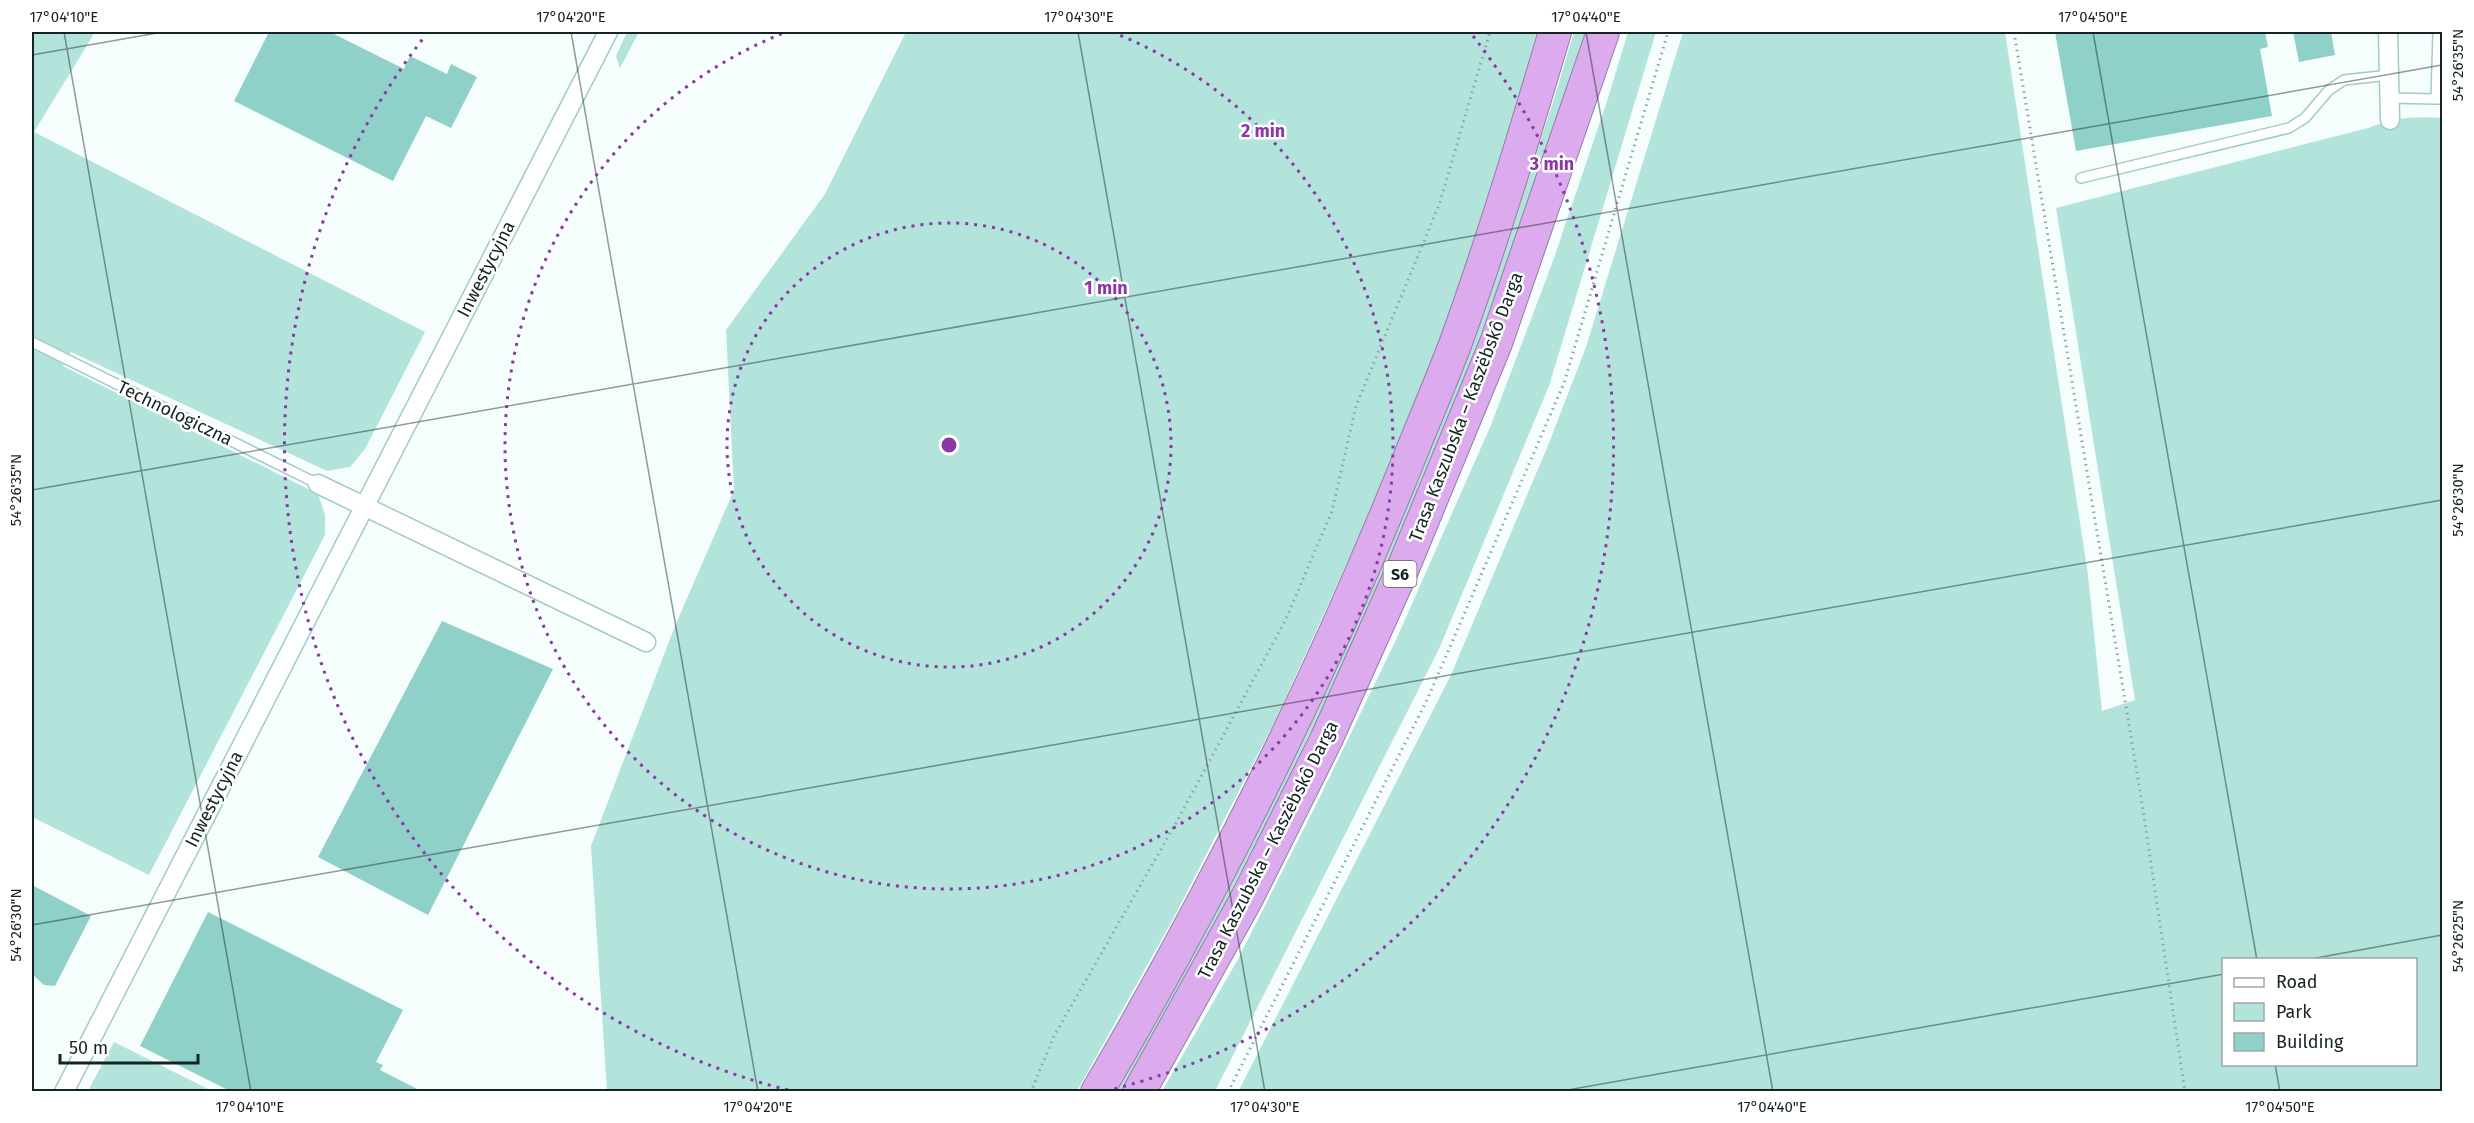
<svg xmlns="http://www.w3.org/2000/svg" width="2474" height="1123" font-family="'Fira Sans',sans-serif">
	<rect width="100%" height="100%" fill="#f5fefc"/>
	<path fill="#b2e4dc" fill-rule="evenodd" d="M32,32H95L34,132L425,332L365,449L350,467L327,471L71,352L63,366L318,494L325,515V535L149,875L32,817Z
		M627,32H639L620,68L616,56Z
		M906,32H1546L1463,283L1387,475L1276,719L1172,921L1077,1091H607L591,846L675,626L734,490L726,330L825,194Z
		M1574,32H1586L1516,252L1372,611L1259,846L1126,1091L1112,1092L1497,271L1554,99Z
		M1628,32H1656L1549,386L1439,649L1215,1091H1162L1237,961L1319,799L1396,640L1491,425L1553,261L1608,98Z
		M1683,32H2005L2088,575L2102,711L2135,700L2056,208L2368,128C2396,118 2413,116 2442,118V1091L1238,1092L1450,677L1549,443L1586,347ZM2224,960H2416V1064H2224Z
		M114,1042L212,1091H88Z"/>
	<path fill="#8fd1c8" d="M269,32H330L404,69L410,56L447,74L451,64L477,77L451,128L426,116L393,181L234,101Z
		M2055,32H2265L2268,47L2260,49L2272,116L2076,151Z
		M2293,32H2331L2335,55L2299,62Z
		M442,621L553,669L428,915L318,857Z
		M32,885L91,916L55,986L44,985L32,974Z
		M208,912L403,1010L376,1062L383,1065L380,1070L423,1092H232L140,1046Z"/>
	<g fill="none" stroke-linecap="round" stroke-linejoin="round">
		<g stroke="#a1cbc5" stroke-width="12">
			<path id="lane" d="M2438,32L2436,99H2442
				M2389,98L2436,99
				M2081,178L2289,128L2305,118L2329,90L2344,80L2389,75
				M32,342L318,484"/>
		</g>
		<g stroke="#a1cbc5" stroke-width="21">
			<path id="street" d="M2388,32L2390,120
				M318,484L646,642
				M64,1092L608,32"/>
		</g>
		<g stroke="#957ca6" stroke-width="34">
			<path id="highway" d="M1097,1092C1216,889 1321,678 1408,461C1424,421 1441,382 1456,342C1493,240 1524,136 1555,32
				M1139,1092L1247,898L1326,740L1401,573L1496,343L1603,32"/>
		</g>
		<path stroke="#96a2a0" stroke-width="3" stroke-dasharray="1.5 4.5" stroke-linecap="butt" d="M2014,32L2142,803L2185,1092
			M1029,1092L1032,1089L1054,1036L1176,823L1286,619L1332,511L1356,406L1439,205L1490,32
			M1228,1092L1427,700L1564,383L1668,32"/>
		<use href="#lane" stroke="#fff" stroke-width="9"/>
		<use href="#street" stroke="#fff" stroke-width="18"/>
		<use href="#highway" stroke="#dbabed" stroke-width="32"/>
	</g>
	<path fill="none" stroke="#142422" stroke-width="1.5" stroke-opacity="0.45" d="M64,32L251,1092M571,32L758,1092M1078,32L1265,1092M1586,32L1773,1092M2093,32L2257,960M32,55L163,32M32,490L2442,65M32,925L2442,500M2305,960L2442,935M2275,1064L2280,1092M1556,1092L2224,974"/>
	<g fill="none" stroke="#8b37a5" stroke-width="3" stroke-dasharray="3 6">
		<circle cx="949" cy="445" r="222"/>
		<path d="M1112 32A444 444 0 1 1 786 32"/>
		<path d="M788 1090A665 665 0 0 1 425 36M1473 36A665 665 0 0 1 1110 1090"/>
	</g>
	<g text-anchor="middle" stroke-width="5" stroke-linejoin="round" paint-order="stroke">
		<rect fill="#fff" stroke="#5a6664" stroke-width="1.5" x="1383.5" y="561" width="33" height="26" rx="4.5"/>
		<g font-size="16" font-weight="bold" fill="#142422">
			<text x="1400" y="580">S6</text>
		</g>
		<g font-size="18" fill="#142422" stroke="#fff">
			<text transform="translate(486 269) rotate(-63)" y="6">Inwestycyjna</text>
			<text transform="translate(1466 407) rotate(-69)" y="6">Trasa Kaszubska – Kaszëbskô Darga</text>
			<text transform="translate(175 413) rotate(26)" y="6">Technologiczna</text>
			<text transform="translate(214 799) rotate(-63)" y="6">Inwestycyjna</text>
			<text transform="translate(1268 850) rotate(-63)" y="6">Trasa Kaszubska – Kaszëbskô Darga</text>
		</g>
	</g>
	<circle cx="949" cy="445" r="9" fill="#8b37a5" stroke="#fff" stroke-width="3"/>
	<g font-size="18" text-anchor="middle" font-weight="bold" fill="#8b37a5" stroke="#fff" stroke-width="5" stroke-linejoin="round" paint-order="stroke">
		<text x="1263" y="137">2 min</text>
		<text x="1552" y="170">3 min</text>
		<text x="1106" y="294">1 min</text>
	</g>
	<rect width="2474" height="1123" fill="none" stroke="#ffffff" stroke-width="66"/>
	<rect x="2222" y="958" width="195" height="108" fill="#ffffff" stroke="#a1a7a7" stroke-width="1.5"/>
	<rect x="2234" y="978" width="30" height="9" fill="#ffffff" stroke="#a1a7a7" stroke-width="1.5"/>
	<text x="2276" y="988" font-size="18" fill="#142422">Road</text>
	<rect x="2234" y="1003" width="30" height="18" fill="#b2e4dc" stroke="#a1a7a7" stroke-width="1.5"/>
	<text x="2276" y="1018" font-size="18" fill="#142422">Park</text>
	<rect x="2234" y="1033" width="30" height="18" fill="#8fd1c8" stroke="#a1a7a7" stroke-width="1.5"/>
	<text x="2276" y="1048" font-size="18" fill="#142422">Building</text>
	<path d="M60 1054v9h138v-9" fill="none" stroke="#142422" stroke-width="3"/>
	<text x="69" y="1054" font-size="18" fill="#142422" stroke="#ffffff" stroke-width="4.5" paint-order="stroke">50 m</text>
	<rect x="33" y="33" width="2408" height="1057" fill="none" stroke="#142422" stroke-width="2"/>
	<g font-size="15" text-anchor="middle" fill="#142422">
		<text x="64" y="22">17°04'10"E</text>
		<text x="571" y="22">17°04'20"E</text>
		<text x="1079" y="22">17°04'30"E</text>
		<text x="1586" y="22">17°04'40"E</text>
		<text x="2093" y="22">17°04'50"E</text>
		<text transform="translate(2458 65) rotate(-90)" y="5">54°26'35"N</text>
		<text transform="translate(16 490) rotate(-90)" y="5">54°26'35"N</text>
		<text transform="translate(2458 500) rotate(-90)" y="5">54°26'30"N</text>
		<text transform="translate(16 925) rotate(-90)" y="5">54°26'30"N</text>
		<text transform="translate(2458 936) rotate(-90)" y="5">54°26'25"N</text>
		<text x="250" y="1112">17°04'10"E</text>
		<text x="758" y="1112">17°04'20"E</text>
		<text x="1265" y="1112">17°04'30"E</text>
		<text x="1772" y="1112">17°04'40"E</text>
		<text x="2280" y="1112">17°04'50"E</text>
	</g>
</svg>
